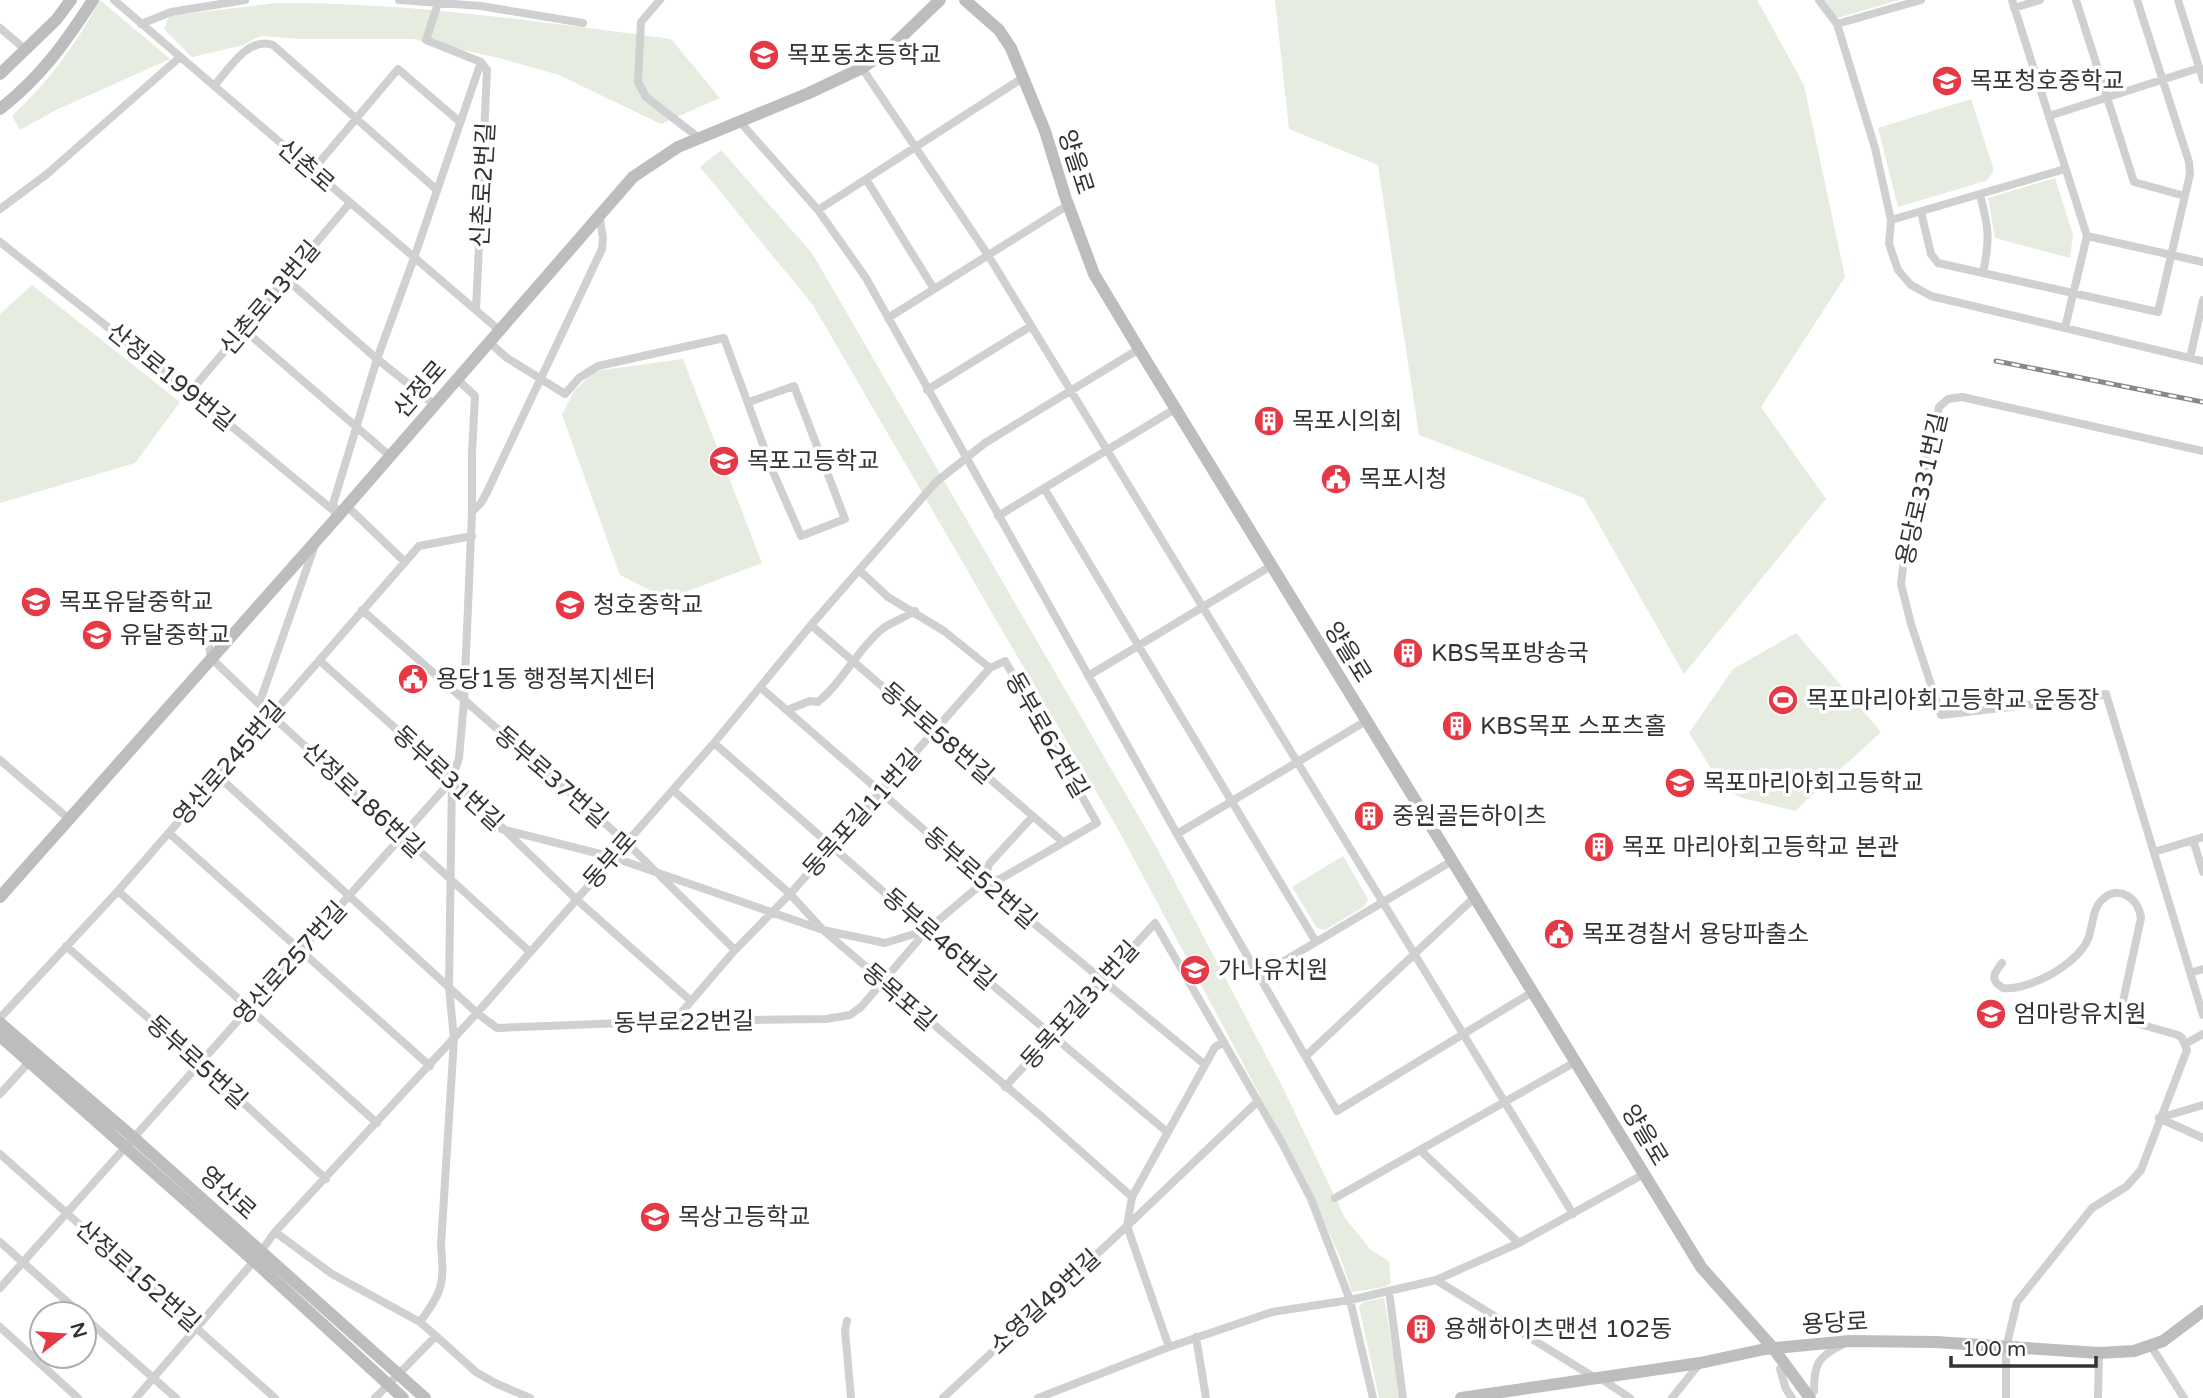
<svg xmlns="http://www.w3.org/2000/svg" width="2203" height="1398" font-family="'Varela Round','Noto Sans KR',sans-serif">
	<rect width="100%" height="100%" fill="#fff"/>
	<path fill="#e6ecdf" d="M100,0L170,59L56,110L20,130L12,116C48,83 77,43 100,0Z
		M1275,0H1757L1804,85L1845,277L1761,407L1826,499L1684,674L1584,498L1419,435L1378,165L1289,129Z
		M1822,0H1899L1834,19Z
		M277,3C409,2 540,22 671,39L720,98L661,124L559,75L499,58L413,39H300L263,36L255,38L244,45L192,57L164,29L169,16Z
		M1971,99L1993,167V173L1985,181L1898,207L1878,128Z
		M721,150L812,253L1157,848L1282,1086L1345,1218L1371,1250L1389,1261L1391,1283L1385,1287L1352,1292L1341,1259L1301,1172L1119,831L813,305L700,167Z
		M2055,178L2073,235L2070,258L1995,238L1988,198Z
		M32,285L180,402L135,463L0,503V314Z
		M683,359L762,563L667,599L620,575L562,415L574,391L595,371Z
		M1796,633L1881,732L1795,811L1742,798L1724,789L1689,733L1733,669Z
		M1343,856L1368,899L1365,906L1325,930L1317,928L1292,887Z
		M1384,1298L1401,1398H1379L1359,1307L1363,1302Z"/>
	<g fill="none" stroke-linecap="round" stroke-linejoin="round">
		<path stroke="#d0d0d0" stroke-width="8" d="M114,0L499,330
			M399,0L481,6L583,23
			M439,0L426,40L481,62L487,70L476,310
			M660,0L641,22L638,82L646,97L699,138
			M1819,0L1837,24L1875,148L1891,220L1889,244L1898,270L1911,285L1931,296L2203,361
			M2012,0L2087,236L2065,328
			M2076,0L2134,182L2185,196
			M2178,0L2203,80
			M2014,8L2040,0
			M141,24L171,12L245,0
			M1837,24L1921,0
			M0,28L26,50
			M862,68L988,255L1573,1214
			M214,86C229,69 248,36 273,45L437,190
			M2049,116L2199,68
			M740,122L818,210L866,278L1177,834L1337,1111L1534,991
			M312,171L398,69L460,122
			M866,179L934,289
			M1980,195C1989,228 1990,240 1983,273
			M0,209L47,174L180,57
			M818,210L1024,77
			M1921,212L1931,254L1938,263L2158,312L2190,174L2189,162L2137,0
			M1891,220L2065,169
			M2087,236L2203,262
			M0,242L190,392L334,511
			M285,278L377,359L435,405
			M888,318L1068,205
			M243,329L390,456
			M489,342L507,358L565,394L579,378L598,366L724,338L773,472L801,536L845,519L794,386L749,402
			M2190,358L2203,300
			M457,379L475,396L472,453V512
			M927,390L1031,326
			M190,392L349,204
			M2203,451L1962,397L1948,399L1939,407L1905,551L1901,584L1911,624L1941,715L2080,699L2106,694L2203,1015
			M1044,488L1316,942
			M347,506L405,562
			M339,515L333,504L377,359L414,258L481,62
			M998,516L1175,409
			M859,570L888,597L944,631L990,668
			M362,610L626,842L735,950
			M811,625L1063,842
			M208,640L211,658L259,704L530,952
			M319,660L452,779L576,899L691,1001
			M1088,676L1271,566
			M760,687L984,882L1204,1064
			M259,704L315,545
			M787,710L810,701L818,702C843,682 856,651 881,630C889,623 904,618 915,611
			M714,743L927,930L1166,1131
			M0,760L69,819
			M218,776L477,1013L497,1028L674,1021L826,1019L850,1015L861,1007L927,930L984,882L989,864L1033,816
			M673,790L790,894L823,930L1041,1116L1132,1197
			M502,829L612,857L823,930L885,943L927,930
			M169,833L430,1066
			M1177,834L1366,721
			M2193,840L2203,872
			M2154,852L2203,837
			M118,891L377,1123
			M66,946L201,1064L326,1179
			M2002,963C1994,973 1989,980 2003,988C2029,991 2078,964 2088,939C2093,927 2092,908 2103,899C2119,884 2139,899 2141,918L2123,1001V1012L2132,1022L2178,1035L2182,1038L2187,1050L2141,1170L2127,1186L2092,1208L2017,1302L2006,1348V1398
			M2190,973L2203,969
			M1259,976L1452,861
			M0,1018L118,891L419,546L472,536
			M674,1021L735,950L790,894L990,668L1005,661L1097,823L1000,879L984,882
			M2185,1044L2203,1034
			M1306,1056L1475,897
			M1005,1087L1155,923L1282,1143L1311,1199L1350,1300L1373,1398
			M0,1094L30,1061
			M2159,1118L2203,1138
			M2159,1118L2203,1105
			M1420,1150L1519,1243
			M0,1154L275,1398
			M1335,1198L1577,1061
			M275,1232L332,1274L420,1322L436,1336
			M0,1242L81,1314
			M1436,1280L1597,1379
			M0,1288L452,780
			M1389,1291L1403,1398
			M84,1317L176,1398
			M847,1321L845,1330L851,1398
			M420,1322C444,1289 444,1284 441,1245L454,1039L449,987L452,779L459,758L464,701L472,512L481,503L487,492L602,249L603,238L599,214
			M0,1327L78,1398
			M1196,1337L1206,1398
			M2151,1346L2184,1398
			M1169,1347L1127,1226L1258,1101
			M1780,1369L1786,1389L1792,1398
			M1600,1378L1630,1398
			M1814,1391C1814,1365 1817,1357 1842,1345
			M136,1398L254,1261L275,1232L477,1013L714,743L811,625L936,482L985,443L1139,349
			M375,1398L436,1336L476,1372L495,1383L530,1398
			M943,1398L1127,1226L1132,1197L1215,1047L1224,1042
			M1038,1398L1169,1347L1272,1312L1350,1300L1436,1280L1519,1243L1644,1174
			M1672,1398L1700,1363
			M2098,1398L2099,1353"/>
		<path stroke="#bdbdbd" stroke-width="12" d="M965,0L999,30L1011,48L1045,131L1066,199L1094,274L1139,349L1701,1267L1773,1348L1810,1398
			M0,74L56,20L71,0
			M0,109C41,77 65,43 93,0
			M0,897L339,515L633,177L678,147L809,93L862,68L888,50L940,0
			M0,1023L134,1138L425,1398
			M0,1036L254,1261L403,1398
			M1461,1398L1700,1363L1765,1349L1849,1341L1936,1342L2099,1353L2134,1351L2163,1341L2203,1311"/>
		<g stroke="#888" stroke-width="5">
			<path id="rail" d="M1996,361L2203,402"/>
		</g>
		<use href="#rail" stroke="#fff" stroke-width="2.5" stroke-dasharray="8" stroke-linecap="butt"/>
	</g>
	<defs>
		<g id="school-disc" transform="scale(1.575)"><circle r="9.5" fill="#e63946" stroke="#fff"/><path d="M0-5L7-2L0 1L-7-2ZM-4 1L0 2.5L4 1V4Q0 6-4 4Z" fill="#fff"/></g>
		<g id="building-disc" transform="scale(1.575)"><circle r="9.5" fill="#e63946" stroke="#fff"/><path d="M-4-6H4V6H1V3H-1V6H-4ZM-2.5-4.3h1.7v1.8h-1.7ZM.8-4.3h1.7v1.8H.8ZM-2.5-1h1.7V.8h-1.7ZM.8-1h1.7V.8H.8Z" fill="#fff"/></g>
		<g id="civic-disc" transform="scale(1.575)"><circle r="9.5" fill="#e63946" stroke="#fff"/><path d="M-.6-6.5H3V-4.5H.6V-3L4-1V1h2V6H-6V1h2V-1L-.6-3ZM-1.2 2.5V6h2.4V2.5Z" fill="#fff"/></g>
		<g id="stadium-disc" transform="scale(1.575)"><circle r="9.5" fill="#e63946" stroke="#fff"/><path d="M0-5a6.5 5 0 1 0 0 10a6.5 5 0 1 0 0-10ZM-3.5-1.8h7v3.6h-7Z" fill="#fff"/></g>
	</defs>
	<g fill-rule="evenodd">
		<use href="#school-disc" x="764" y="55"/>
		<use href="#school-disc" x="1947" y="81"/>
		<use href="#building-disc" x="1269" y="421"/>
		<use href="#school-disc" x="724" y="461"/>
		<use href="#civic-disc" x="1336" y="479"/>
		<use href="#school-disc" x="36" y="602"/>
		<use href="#school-disc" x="570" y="605"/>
		<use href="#school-disc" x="97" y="635"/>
		<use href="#building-disc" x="1408" y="653"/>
		<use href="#civic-disc" x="413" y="679"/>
		<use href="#stadium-disc" x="1783" y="700"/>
		<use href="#building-disc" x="1457" y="726"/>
		<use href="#school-disc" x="1680" y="783"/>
		<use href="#building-disc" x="1369" y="816"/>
		<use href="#building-disc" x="1599" y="847"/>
		<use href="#civic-disc" x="1559" y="934"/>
		<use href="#school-disc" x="1195" y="970"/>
		<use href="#school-disc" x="1991" y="1014"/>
		<use href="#school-disc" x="655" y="1217"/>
		<use href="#building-disc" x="1421" y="1329"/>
	</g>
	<g text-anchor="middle" stroke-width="7" stroke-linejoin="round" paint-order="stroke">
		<g font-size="24" fill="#333" stroke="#fff" text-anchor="start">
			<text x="787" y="63">목포동초등학교</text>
			<text x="1970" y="89">목포청호중학교</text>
			<text x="1292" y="429">목포시의회</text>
			<text x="747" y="469">목포고등학교</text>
			<text x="1359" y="487">목포시청</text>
			<text x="59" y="610">목포유달중학교</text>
			<text x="593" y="613">청호중학교</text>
			<text x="120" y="643">유달중학교</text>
			<text x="1431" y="661">KBS목포방송국</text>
			<text x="436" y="687">용당1동 행정복지센터</text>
			<text x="1806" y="708">목포마리아회고등학교 운동장</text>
			<text x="1480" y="734">KBS목포 스포츠홀</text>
			<text x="1703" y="791">목포마리아회고등학교</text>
			<text x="1392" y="824">중원골든하이츠</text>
			<text x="1622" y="855">목포 마리아회고등학교 본관</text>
			<text x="1582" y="942">목포경찰서 용당파출소</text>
			<text x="1218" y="978">가나유치원</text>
			<text x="2014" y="1022">엄마랑유치원</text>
			<text x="678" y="1225">목상고등학교</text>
			<text x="1444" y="1337">용해하이츠맨션 102동</text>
		</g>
		<g font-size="24" fill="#333" stroke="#fff">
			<text transform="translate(1076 162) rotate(72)" y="8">양을로</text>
			<text transform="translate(306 166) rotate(41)" y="8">신촌로</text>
			<text transform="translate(483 185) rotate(-87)" y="8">신촌로2번길</text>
			<text transform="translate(270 298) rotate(-50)" y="8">신촌로13번길</text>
			<text transform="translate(171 377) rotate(39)" y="8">산정로199번길</text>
			<text transform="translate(420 389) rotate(-49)" y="8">산정로</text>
			<text transform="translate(1922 489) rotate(-77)" y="8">용당로331번길</text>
			<text transform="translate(1348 652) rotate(58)" y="8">양을로</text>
			<text transform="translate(937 733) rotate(41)" y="8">동부로58번길</text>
			<text transform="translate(1047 735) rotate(60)" y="8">동부로62번길</text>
			<text transform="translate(229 763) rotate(-49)" y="8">영산로245번길</text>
			<text transform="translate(551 777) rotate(41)" y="8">동부로37번길</text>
			<text transform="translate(448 778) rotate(43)" y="8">동부로31번길</text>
			<text transform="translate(363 800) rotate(43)" y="8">산정로186번길</text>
			<text transform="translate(862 813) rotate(-48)" y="8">동목포길11번길</text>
			<text transform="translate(610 860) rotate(-49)" y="8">동부로</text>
			<text transform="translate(980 878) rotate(41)" y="8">동부로52번길</text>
			<text transform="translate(939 939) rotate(41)" y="8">동부로46번길</text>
			<text transform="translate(290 963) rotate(-48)" y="8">영산로257번길</text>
			<text transform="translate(899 997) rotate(41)" y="8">동목포길</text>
			<text transform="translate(1080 1005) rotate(-48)" y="8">동목포길31번길</text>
			<text transform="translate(684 1022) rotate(-1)" y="8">동부로22번길</text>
			<text transform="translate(197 1062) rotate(42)" y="8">동부로5번길</text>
			<text transform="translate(1645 1135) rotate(59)" y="8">양을로</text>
			<text transform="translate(228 1193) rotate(42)" y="8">영산로</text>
			<text transform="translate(138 1276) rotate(41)" y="8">산정로152번길</text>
			<text transform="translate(1045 1302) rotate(-43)" y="8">소영길49번길</text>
			<text transform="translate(1835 1323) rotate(-3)" y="8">용당로</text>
		</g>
	</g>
	<g transform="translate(63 1335) rotate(73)"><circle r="33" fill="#ffffff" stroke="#adadad" stroke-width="2"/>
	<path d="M0-5L12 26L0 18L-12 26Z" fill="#e63946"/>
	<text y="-10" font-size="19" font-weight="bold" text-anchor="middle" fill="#333333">N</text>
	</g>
	<path d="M1951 1356v10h145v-10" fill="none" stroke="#333333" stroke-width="3.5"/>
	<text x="1962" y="1356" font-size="21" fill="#333333" stroke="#ffffff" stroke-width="5" paint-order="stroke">100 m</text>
</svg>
